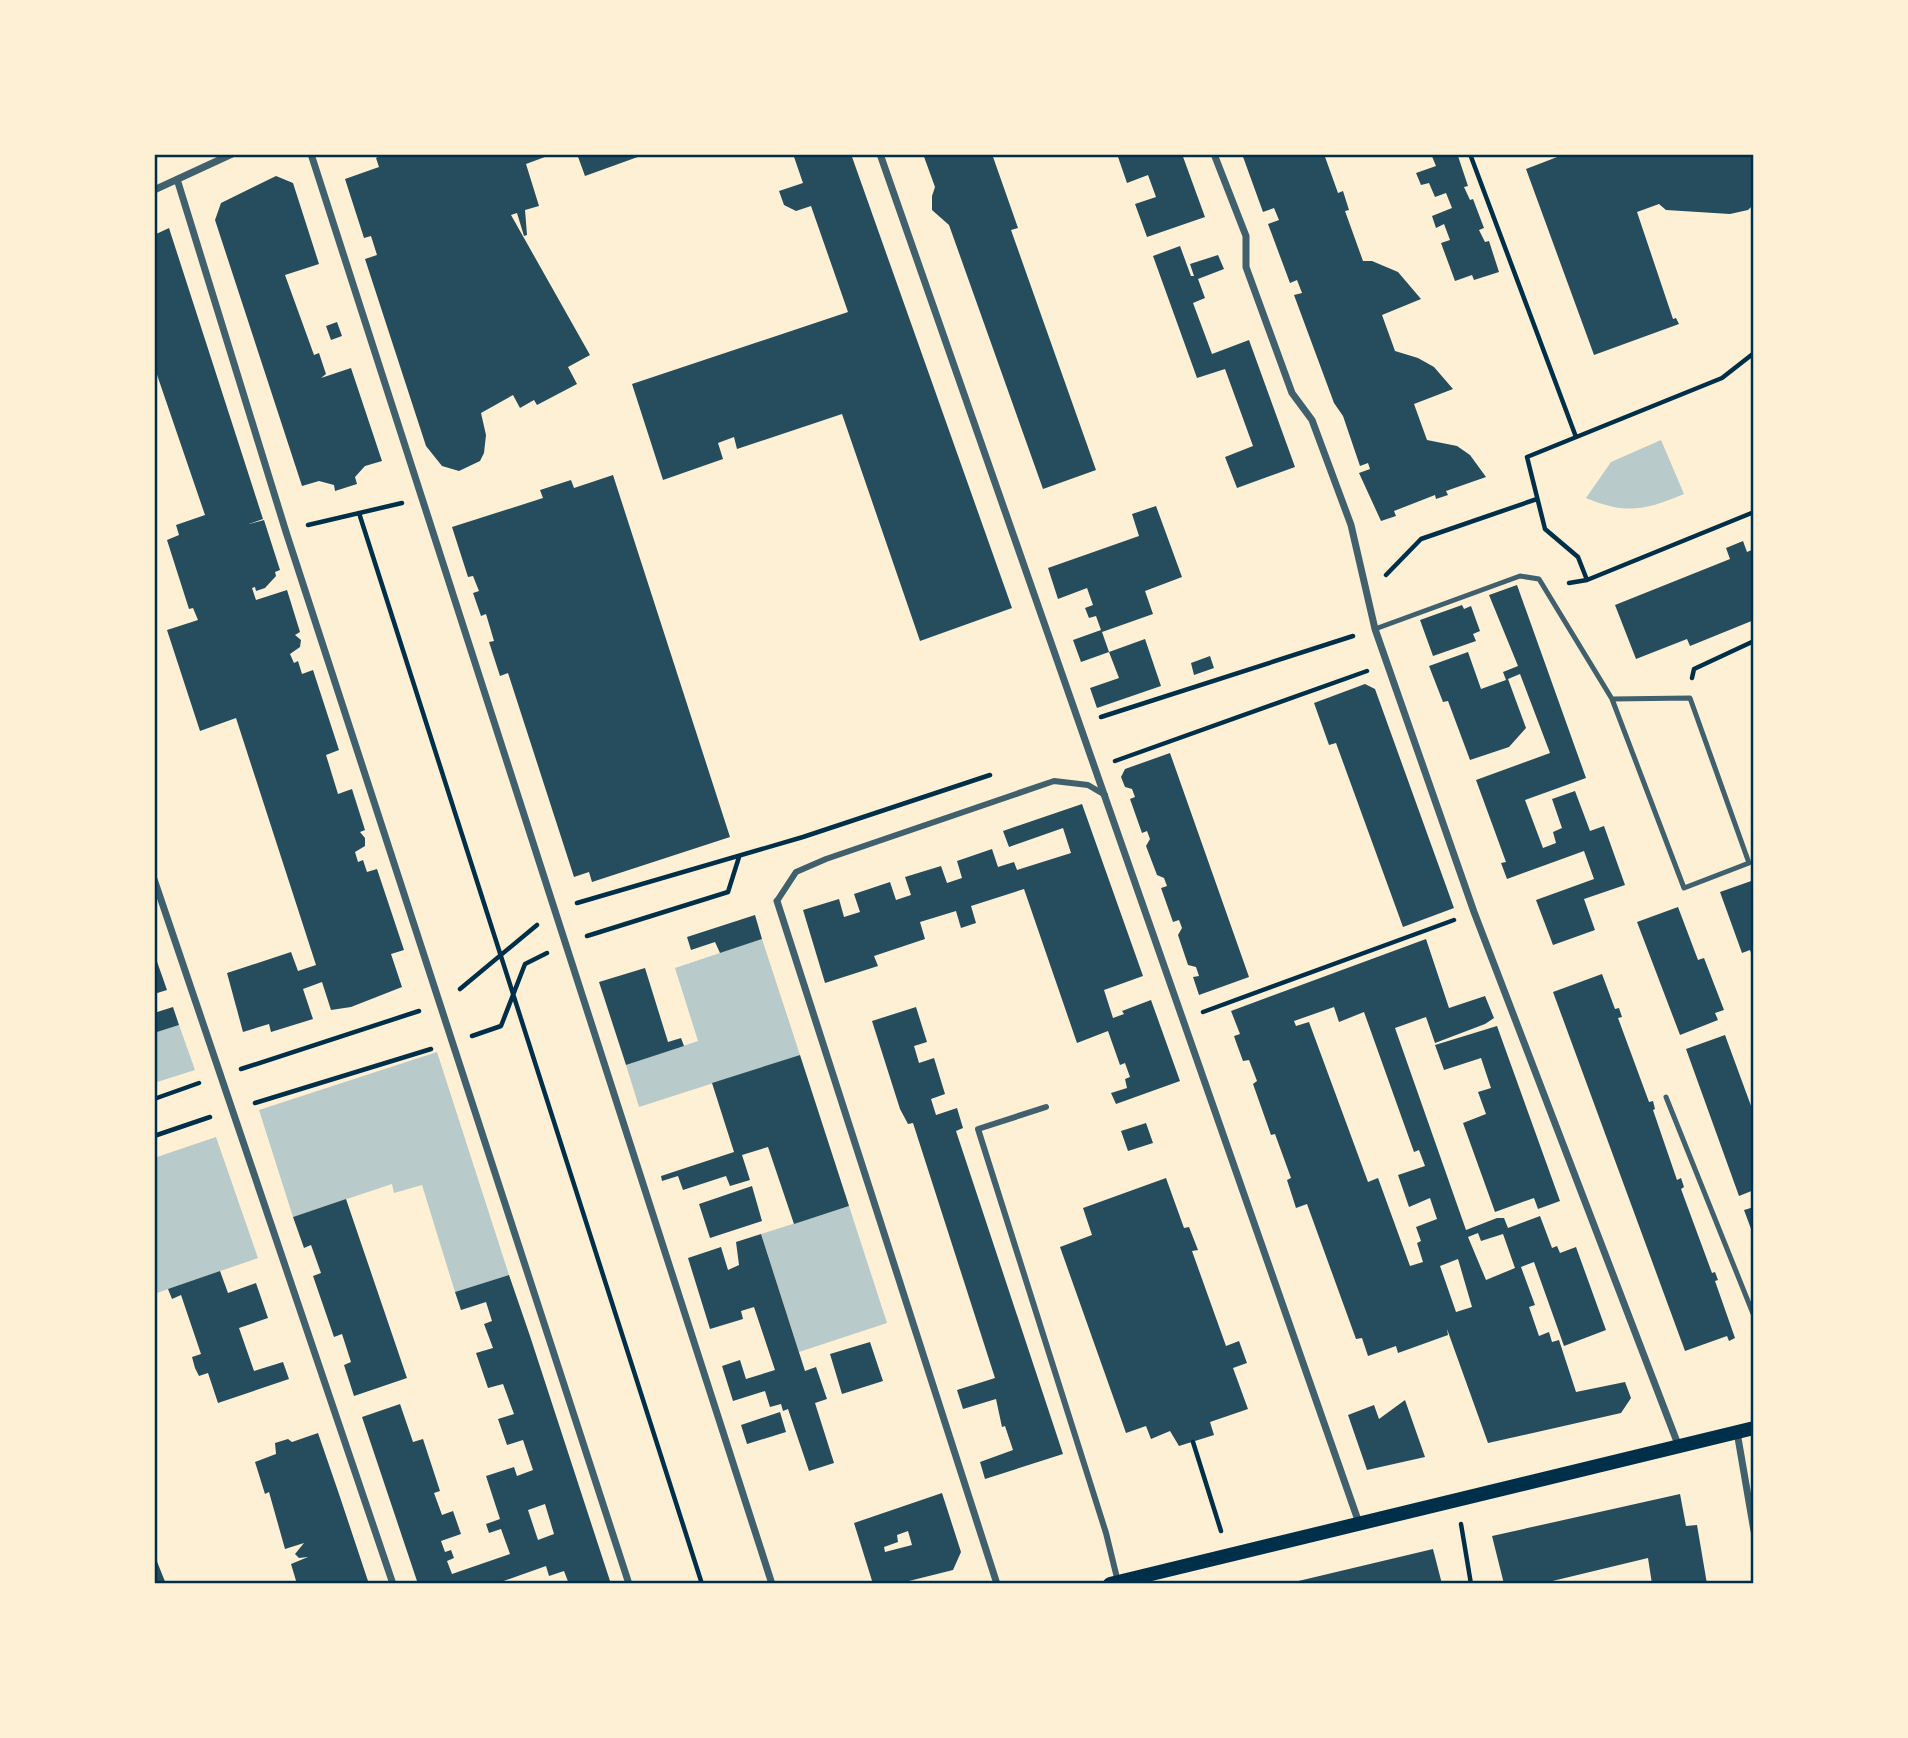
<svg xmlns="http://www.w3.org/2000/svg" width="1908" height="1738" font-family="'Fira Sans Condensed',sans-serif">
	<rect width="100%" height="100%" fill="#fdf0d5"/>
	<path fill="#b9caca" d="M1661,440L1684,494C1646,510 1626,515 1586,498L1611,462Z
		M762,939L800,1055L639,1107L626,1065L698,1041L675,968Z
		M179,1025L195,1070L154,1083V1033Z
		M437,1052L509,1275L455,1292L422,1185L394,1193L392,1184L293,1217L259,1110Z
		M216,1137L258,1258L154,1294V1158Z
		M849,1206L887,1323L799,1352L761,1234Z"/>
	<path fill="#264d5e" fill-rule="evenodd" d="M383,154H553L526,164L539,206L525,210L527,235L524,236L517,213L511,215L590,355L568,367L577,384L537,405L534,400L520,408L513,395L481,413L486,435L484,453L480,461L459,471L442,466L426,446L365,259L377,255L371,236L364,238L345,179L379,167L376,158Z
		M577,154H646L585,176Z
		M793,154H851L1012,608L920,641L842,414L737,449L734,437L718,443L723,459L663,480L632,384L848,312L811,206L796,211L784,205L779,191L803,183Z
		M923,154H992L1018,228L1011,230L1096,470L1043,489L949,225L932,210V196L935,187Z
		M1117,154H1182L1205,217L1147,237L1135,204L1156,197L1148,175L1127,183Z
		M1242,154H1324L1338,193L1343,191L1349,210L1345,211L1363,261H1372L1398,272L1421,299L1382,315L1395,351L1418,358L1434,367L1453,389L1414,404L1427,440L1457,446L1470,455L1486,477L1446,491L1448,495L1436,499L1435,495L1394,511L1396,516L1381,521L1359,473L1370,469L1368,463L1360,466L1343,416L1334,403L1294,295L1302,293L1297,280L1290,283L1268,224L1279,220L1274,208L1263,212Z
		M1431,154L1458,156L1468,186L1464,187L1470,200L1473,199L1484,228L1479,230L1485,242L1489,241L1499,272L1474,280L1472,275L1455,281L1441,243L1450,240L1444,224L1436,228L1432,216L1452,208L1446,193L1435,197L1429,183L1421,185L1416,173L1436,166Z
		M1565,154H1754V204L1748,210L1730,214L1666,210L1659,204L1637,212L1673,319L1676,318L1679,324L1594,355L1526,169Z
		M276,176L293,183L319,264L285,275L314,355L319,353L326,374L321,378L351,368L382,461L365,466L355,477L357,484L335,491L334,485L319,481L302,486L215,220L221,203Z
		M169,228L263,519L249,524L264,520L280,570L275,572L276,576L265,588L256,591L255,587L252,588L256,600L287,590L300,632L295,635L301,640L300,647L290,654L294,663L298,661L302,674L313,670L339,750L326,755L338,794L352,789L365,830L360,832L365,838V846L355,852L358,862L363,860L367,872L377,869L404,950L391,954L402,987L351,1007L331,1010L322,982L303,989L313,1019L271,1032L269,1024L243,1032L227,973L291,952L298,971L316,965L236,718L200,731L167,630L198,620L193,608L189,609L167,540L179,535L176,525L205,515L154,366V235Z
		M1180,246L1191,276H1194L1190,264L1218,255L1224,269L1198,279L1205,298L1193,303L1212,354L1249,340L1295,467L1237,488L1225,457L1253,446L1225,369L1197,378L1153,256Z
		M337,322L342,336L331,340L326,326Z
		M613,475L730,837L592,882L589,872L574,877L508,673L500,676L489,642L494,641L486,614L481,616L473,593L479,591L473,576L468,577L452,527L543,498L540,490L571,480L574,488Z
		M1156,506L1182,577L1145,591L1153,614L1102,632L1109,652L1081,662L1073,640L1101,630L1096,616L1089,618L1085,608L1093,605L1087,588L1058,599L1048,568L1139,536L1132,514Z
		M1743,541L1747,552L1754,549V620L1690,646L1687,639L1636,659L1615,605L1730,559L1726,548Z
		M1517,585L1586,778L1525,800L1543,848L1556,843L1553,832L1562,828L1552,799L1575,791L1590,831L1604,826L1625,885L1584,899L1595,930L1553,945L1536,900L1594,879L1584,851L1507,879L1501,863L1506,862L1476,780L1550,753L1520,674L1508,679L1526,728L1509,747L1470,760L1448,701L1443,702L1429,666L1468,652L1481,689L1506,680L1503,672L1518,666L1489,595Z
		M1462,605L1464,609L1471,606L1480,631L1473,634L1476,641L1433,656L1420,620Z
		M1145,639L1161,686L1097,708L1090,688L1119,678L1109,652Z
		M1210,656L1214,668L1194,675L1191,663Z
		M1365,684L1375,689L1454,908L1403,927L1336,743L1329,745L1314,703Z
		M1170,753L1249,977L1199,995L1193,977L1199,976L1196,967L1188,965L1178,935L1182,928L1179,920L1173,922L1161,888L1167,886L1164,878L1157,875L1146,846L1150,839L1147,831L1142,833L1130,799L1135,797L1132,789L1125,787L1121,777L1125,769Z
		M1082,804L1143,976L1104,990L1113,1018L1124,1014L1122,1011L1151,1000L1180,1081L1116,1104L1111,1093L1127,1088L1125,1079L1130,1077L1125,1063L1120,1065L1108,1031L1077,1043L1024,889L971,906L976,923L961,928L956,911L920,922L925,939L874,956L878,966L825,983L803,910L839,899L844,917L860,912L854,894L890,882L896,900L911,895L905,877L941,866L947,883L962,878L957,861L992,849L998,867L1014,862L1017,870L1071,853L1063,828L1009,847L1003,831Z
		M1754,880V960L1750,950L1742,953L1720,892Z
		M1678,907L1698,960L1704,958L1724,1010L1715,1013L1718,1020L1680,1035L1637,922Z
		M755,915L762,939L720,953L715,942L691,950L687,937Z
		M1426,939L1449,1008L1485,996L1494,1018L1485,1024L1435,1043L1426,1017L1395,1028L1466,1230L1497,1218H1504L1508,1228L1540,1216L1552,1248L1557,1246L1560,1253L1576,1247L1606,1330L1564,1346L1534,1262L1521,1267L1535,1305L1529,1307L1539,1336L1549,1332L1552,1342L1559,1340L1576,1392L1625,1382L1631,1398L1621,1413L1488,1443L1447,1329L1448,1335L1398,1353L1396,1346L1368,1356L1362,1338L1356,1339L1307,1204L1296,1208L1287,1180L1291,1178L1275,1134L1271,1135L1253,1084L1257,1081L1249,1060L1243,1061L1236,1042L1234,1036L1240,1034L1231,1011ZM1334,1007L1339,1022L1364,1012L1414,1152L1419,1150L1425,1166L1398,1175L1409,1207L1430,1198L1437,1219L1416,1227L1421,1241L1417,1243L1423,1262L1410,1266L1378,1178L1368,1182L1309,1022L1296,1026L1294,1021ZM1478,1233L1481,1241L1503,1234L1515,1268L1486,1280L1468,1237ZM1458,1259L1472,1307L1456,1312L1440,1266Z
		M154,953L167,990L154,994Z
		M645,968L668,1042L681,1038L684,1046L626,1065L599,982Z
		M1602,974L1615,1009L1619,1008L1622,1017L1618,1018L1649,1102L1653,1101L1655,1109L1653,1110L1677,1180L1681,1178L1684,1187L1681,1189L1712,1273L1715,1272L1718,1280L1715,1281L1735,1338L1729,1341L1727,1336L1685,1351L1553,992Z
		M173,1007L179,1025L154,1033V1013Z
		M916,1007L927,1042L914,1046L919,1063L934,1058L945,1094L931,1099L936,1115L957,1108L963,1128L956,1131L1063,1454L985,1479L980,1462L1013,1450L1005,1426L1002,1427L996,1399L963,1409L957,1390L995,1378L913,1123L908,1124L900,1109L872,1021Z
		M1497,1026L1560,1201L1538,1209L1534,1198L1495,1212L1463,1123L1486,1114L1478,1092L1491,1088L1481,1058L1444,1070L1435,1045Z
		M1725,1035L1754,1114V1190L1739,1196L1686,1049Z
		M800,1055L849,1206L794,1224L768,1147L742,1155L750,1180L730,1186L726,1176L683,1190L678,1176L662,1181L661,1176L734,1152L712,1083Z
		M1146,1123L1153,1143L1128,1151L1121,1131Z
		M1166,1178L1184,1228L1189,1227L1198,1250L1192,1251L1226,1346L1239,1341L1247,1363L1233,1368L1248,1409L1210,1422L1214,1435L1179,1446L1170,1431L1151,1439L1146,1426L1126,1433L1060,1247L1092,1235L1083,1208Z
		M752,1186L762,1221L710,1238L699,1204Z
		M346,1199L407,1378L354,1396L344,1365L351,1362L342,1334L334,1337L313,1276L321,1273L311,1245L304,1248L293,1217Z
		M1754,1207V1237L1744,1210Z
		M761,1234L805,1371L816,1367L827,1399L815,1403L834,1463L809,1471L788,1409L783,1411L781,1404L770,1407L765,1391L733,1401L722,1366L740,1360L746,1379L775,1370L754,1307L741,1311L743,1319L710,1329L688,1258L721,1247L728,1270L739,1265L736,1242Z
		M220,1271L228,1293L256,1283L268,1318L239,1328L254,1371L283,1362L289,1379L218,1403L208,1373L199,1376L195,1368L192,1357L201,1354L181,1295L172,1299L168,1289Z
		M509,1275L530,1336L611,1584H569L564,1571L549,1576L546,1566L495,1584H418L362,1417L400,1404L413,1442L423,1439L440,1491L434,1493L442,1515L453,1511L461,1534L441,1541L445,1552L451,1550L454,1558L447,1561L452,1574L510,1554L501,1529L489,1533L486,1524L500,1519L486,1476L514,1467L517,1476L533,1470L523,1440L507,1445L498,1419L514,1414L503,1384L488,1388L476,1353L493,1348L484,1324L492,1321L486,1302L461,1310L455,1292ZM545,1504L554,1534L538,1540L528,1510Z
		M870,1342L883,1381L842,1394L830,1354Z
		M1405,1400L1425,1457L1367,1470L1348,1415L1374,1405L1379,1419Z
		M780,1412L786,1432L747,1444L741,1425Z
		M318,1433L340,1497L369,1584H297L291,1564L308,1557L299,1558L295,1554L304,1543L285,1549L269,1492L265,1494L255,1462L276,1454L275,1443L288,1439L292,1442Z
		M942,1493L961,1552L953,1570L897,1584H873L854,1523ZM908,1531L912,1545L885,1552L884,1547L898,1542L897,1535Z
		M1680,1494L1686,1526L1697,1525L1707,1584H1652L1648,1558L1540,1584H1504L1492,1536Z
		M1433,1549L1442,1584H1290V1583Z
		M154,1554L166,1584H154Z"/>
	<g fill="none" stroke-linecap="round" stroke-linejoin="round">
		<path stroke="#003049" stroke-width="4.5" d="M1470,154L1576,437
			M359,513L702,1584
			M308,525L402,503
			M1386,575L1421,539L1537,499
			M1587,580L1578,557L1545,529L1527,457L1722,378L1754,353
			M1569,583L1587,580L1754,512
			M1692,678L1694,669L1754,641
			M1101,717L1353,636
			M1115,761L1367,671
			M577,903L803,837L990,775
			M587,936L728,892L739,857
			M460,989L537,925
			M1203,1012L1454,920
			M472,1036L501,1026L525,964L547,953
			M241,1069L419,1011
			M154,1099L199,1083
			M255,1103L431,1049
			M154,1136L210,1117
			M1193,1442L1221,1531
			M1461,1524L1471,1584"/>
		<path stroke="#3f606c" stroke-width="5" d="M1375,629L1520,576L1539,579L1612,699L1684,888L1749,863L1690,698L1612,699
			M1666,1097L1754,1316"/>
		<path stroke="#3f606c" stroke-width="6" d="M777,901L796,872L826,859L1054,781L1088,785L1105,795
			M1046,1107L978,1129L1106,1533L1118,1582"/>
		<path stroke="#3f606c" stroke-width="7" d="M311,154L772,1584
			M880,154L1359,1523
			M1214,154L1246,236V267L1292,393L1312,420L1351,525L1375,629L1474,912L1679,1447
			M177,179L286,532L629,1584
			M154,190L232,154
			M154,879L393,1584
			M777,901L997,1584
			M1737,1432L1754,1531"/>
		<path stroke="#003049" stroke-width="14" d="M1110,1584L1754,1428"/>
	</g>
	<rect width="1908" height="1738" fill="none" stroke="#fdf0d5" stroke-width="312"/>
	<rect x="156" y="156" width="1596" height="1426" fill="none" stroke="#003049" stroke-width="2.5"/>
</svg>
